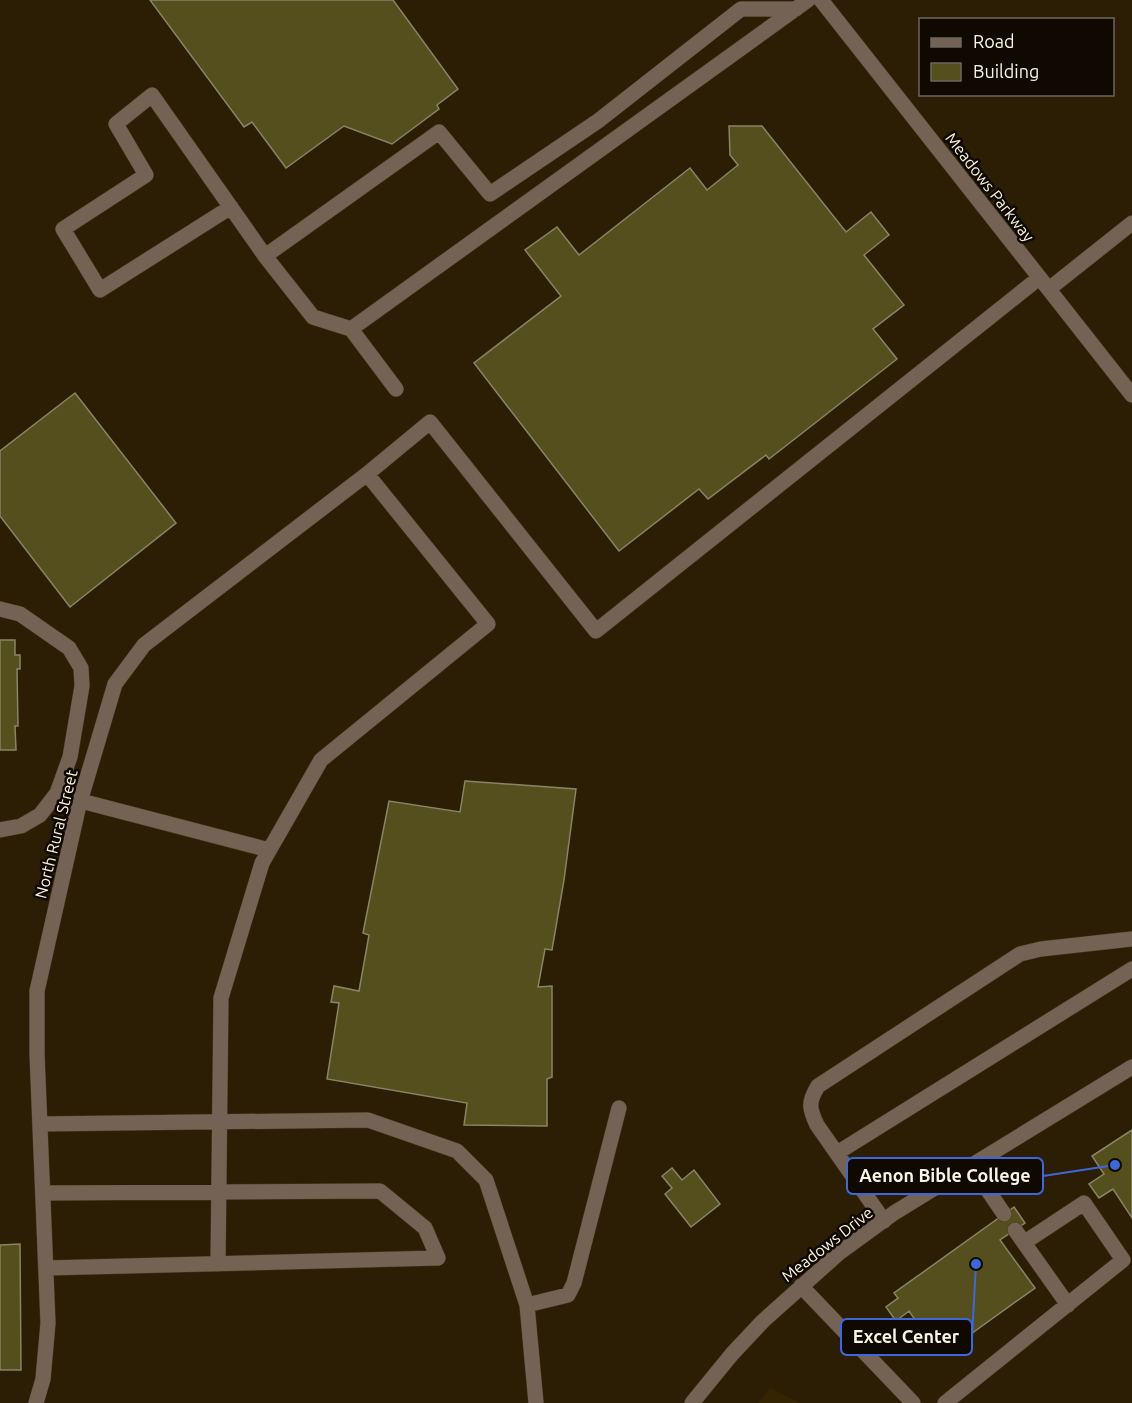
<svg xmlns="http://www.w3.org/2000/svg" width="1132" height="1403" font-family="Ubuntu,sans-serif">
	<rect width="100%" height="100%" fill="#2b1e04"/>
	<path fill="#342401" d="M770,1388L801,1403H758Z"/>
	<path fill="#544f1d" stroke="#888566" stroke-width="1.5" d="M150,0H393L458,89L437,105L439,109L392,144L344,126L286,168L252,122L244,127Z
		M729,126H762L846,232L871,212L889,235L864,255L904,305L873,329L897,359L769,459L766,455L708,499L699,489L619,551L474,363L561,296L525,250L557,227L579,255L690,168L707,190L738,165L730,155Z
		M75,393L176,523L70,607L0,516V451Z
		M0,640H15V655H20V669H17L18,726H15L16,750H0Z
		M465,781L576,789L564,880L552,950L545,949L538,987L552,986V1077L547,1079V1126L464,1125L467,1103L327,1079L339,1003L331,1002L334,986L359,991L369,935L363,933L389,801L460,812Z
		M1132,1130V1218L1113,1189L1099,1198L1089,1184L1104,1174L1092,1156Z
		M672,1168L682,1180L694,1170L720,1204L691,1227L665,1194L672,1188L662,1176Z
		M1014,1207L1025,1223L1000,1240L1035,1288L943,1354L935,1343L932,1344L909,1311L896,1321L886,1307L898,1298L894,1293Z
		M20,1244L21,1370H0V1245Z"/>
	<g fill="none" stroke-linecap="round" stroke-linejoin="round">
		<g stroke="#44381f" stroke-width="16">
			<path id="minor" d="M821,0L1132,395
				M231,207L100,290L63,229L146,175L116,124L152,95L265,256L313,317L351,329L396,389
				M265,256L439,132L490,194L598,121L741,9H796
				M1049,289L1132,223
				M351,329L808,0
				M0,609L20,614L69,648L81,668L82,686L70,757L57,793L40,815L21,826L0,830
				M81,801L269,850
				M40,1124L368,1120L457,1151L486,1180L527,1305L536,1403
				M837,1153L1132,969
				M972,1167L1004,1214
				M43,1193L380,1191L425,1228L438,1258L46,1268
				M884,1221L817,1125C809,1108 808,1102 818,1086L1020,954L1041,949L1132,939
				M1015,1230L1068,1305
				M218,1264L221,998L262,863L321,760L488,624L367,474
				M801,1286L913,1403
				M527,1305L568,1295L574,1283L619,1108
				M36,1403L43,1379L48,1323L37,1054V991L79,805L115,684L144,645L367,474L430,422L596,631L1039,278
				M692,1403L732,1354L763,1321L839,1253L894,1213L1132,1067
				M945,1403L1123,1260L1084,1203L1025,1242"/>
		</g>
		<use href="#minor" stroke="#746354" stroke-width="15"/>
	</g>
	<g text-anchor="middle" stroke-width="5" stroke-linejoin="round" paint-order="stroke">
		<g font-size="16" fill="#fbf3e4" stroke="#0f0902">
			<text transform="translate(990 187) rotate(52)" y="6">Meadows Parkway</text>
			<text transform="translate(56 834) rotate(-76)" y="6">North Rural Street</text>
			<text transform="translate(827 1244) rotate(-38)" y="6">Meadows Drive</text>
		</g>
	</g>
	<path fill="none" stroke="#3e67da" stroke-width="2" d="M1115 1165L1043 1176M976 1264L972 1337"/>
	<g fill="#3e67da" stroke="#0f0902" stroke-width="2">
		<circle cx="1115" cy="1165" r="6"/>
		<circle cx="976" cy="1264" r="6"/>
	</g>
	<g fill="#0f0902" stroke="#3e67da" stroke-width="2">
		<rect x="847" y="1158" width="196" height="36" rx="6"/>
		<rect x="841" y="1319" width="131" height="36" rx="6"/>
	</g>
	<g font-size="18" text-anchor="middle" font-weight="bold" fill="#fbf3e4">
		<text x="945" y="1182">Aenon Bible College</text>
		<text x="906" y="1343">Excel Center</text>
	</g>
	<rect x="919" y="18" width="195" height="78" fill="#0f0902" stroke="#6d675c" stroke-width="1.5"/>
	<rect x="931" y="38" width="30" height="9" fill="#746354" stroke="#6d675c" stroke-width="1.5"/>
	<text x="973" y="48" font-size="18" fill="#fbf3e4">Road</text>
	<rect x="931" y="63" width="30" height="18" fill="#544f1d" stroke="#6d675c" stroke-width="1.5"/>
	<text x="973" y="78" font-size="18" fill="#fbf3e4">Building</text>
</svg>
